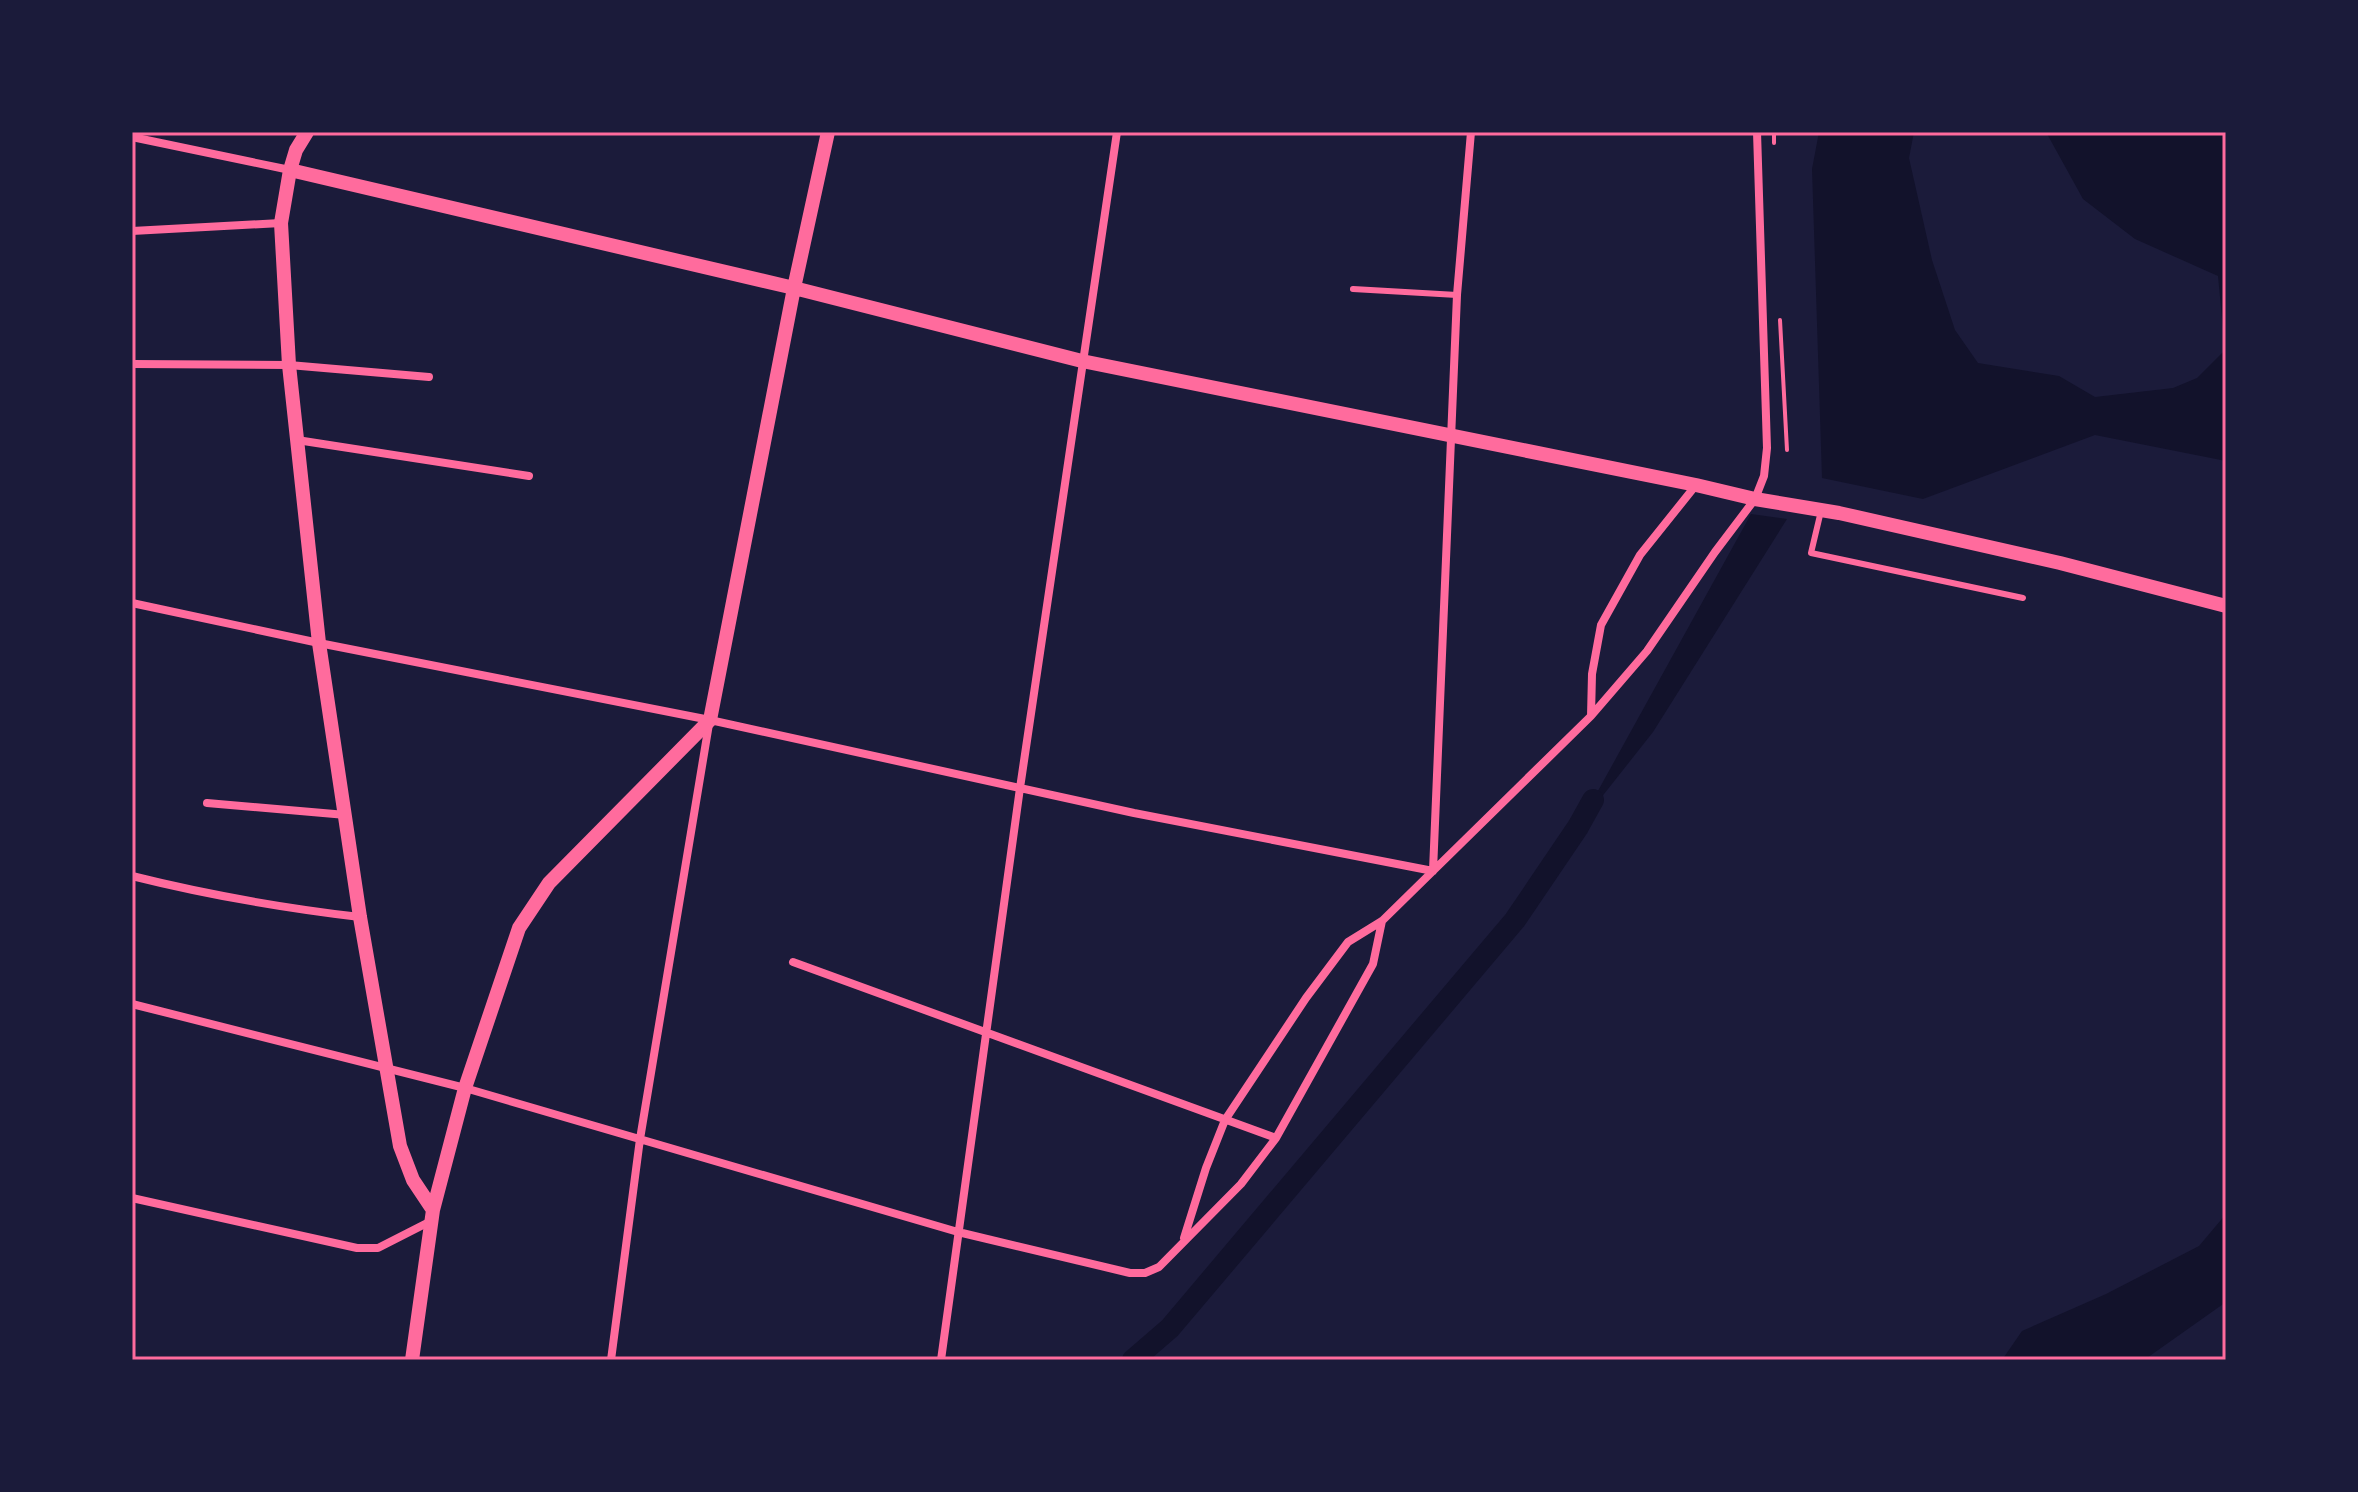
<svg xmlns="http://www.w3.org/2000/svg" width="2358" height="1492" font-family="Commissioner,sans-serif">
	<rect width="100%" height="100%" fill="#1b1b3a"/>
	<path fill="#12122b" d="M1819,132H1914L1909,158L1932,260L1955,330L1978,363L2059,376L2095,397L2173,388L2197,378L2225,350L2218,276L2135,239L2083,199L2046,132H2226V461L2095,435L1923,499L1822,478L1812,169Z
		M1751,514L1787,519L1653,732L1578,827Z
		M2226,1214V1302L2144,1360H2002L2022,1331L2106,1294L2199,1246Z"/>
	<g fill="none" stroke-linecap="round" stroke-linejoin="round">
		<path stroke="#12122b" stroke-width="22" d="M1133,1360L1170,1328L1515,920L1578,827L1593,800"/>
		<path stroke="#ff6b9d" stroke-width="4" d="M1774,132V143
			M1780,320L1787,450"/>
		<path stroke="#ff6b9d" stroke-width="6" d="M1353,289L1457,295
			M1821,511L1811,553L2023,598"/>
		<path stroke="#ff6b9d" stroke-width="8" d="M132,137L290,170
			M132,231L281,223
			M132,364L289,365L429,377
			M297,440L529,476
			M1696,485L1640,555L1601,625L1592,674L1591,716L1647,651L1715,552L1755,499L1764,476L1767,448L1757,132
			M132,603L319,643L710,720L1134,813L1433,871L1457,295L1471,132
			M207,803L346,815
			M132,876C208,895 283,908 360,917
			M793,962L1276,1138
			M132,1004L465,1088L958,1232L1130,1273H1145L1159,1267L1241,1184L1276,1138L1373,964L1382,921
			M132,1198L357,1248H378L431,1221
			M1184,1238L1206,1168L1225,1120L1306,998L1348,942L1382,921L1591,716
			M611,1360L640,1139L709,724
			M941,1360L1020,788L1117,132"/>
		<path stroke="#ff6b9d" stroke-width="14" d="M307,132L296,150L290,170L281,223L289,365L319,643L360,917L400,1146L413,1180L433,1210
			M290,170L794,288L1082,361L1696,485L1755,499L1839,513L2060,563L2226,606
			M412,1360L433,1210L465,1088L519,928L549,883L710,720L794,288L828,132"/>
	</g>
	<rect width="2358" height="1492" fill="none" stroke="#1b1b3a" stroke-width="268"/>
	<rect x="134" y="134" width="2090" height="1224" fill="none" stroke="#ff6b9d" stroke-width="3"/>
</svg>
